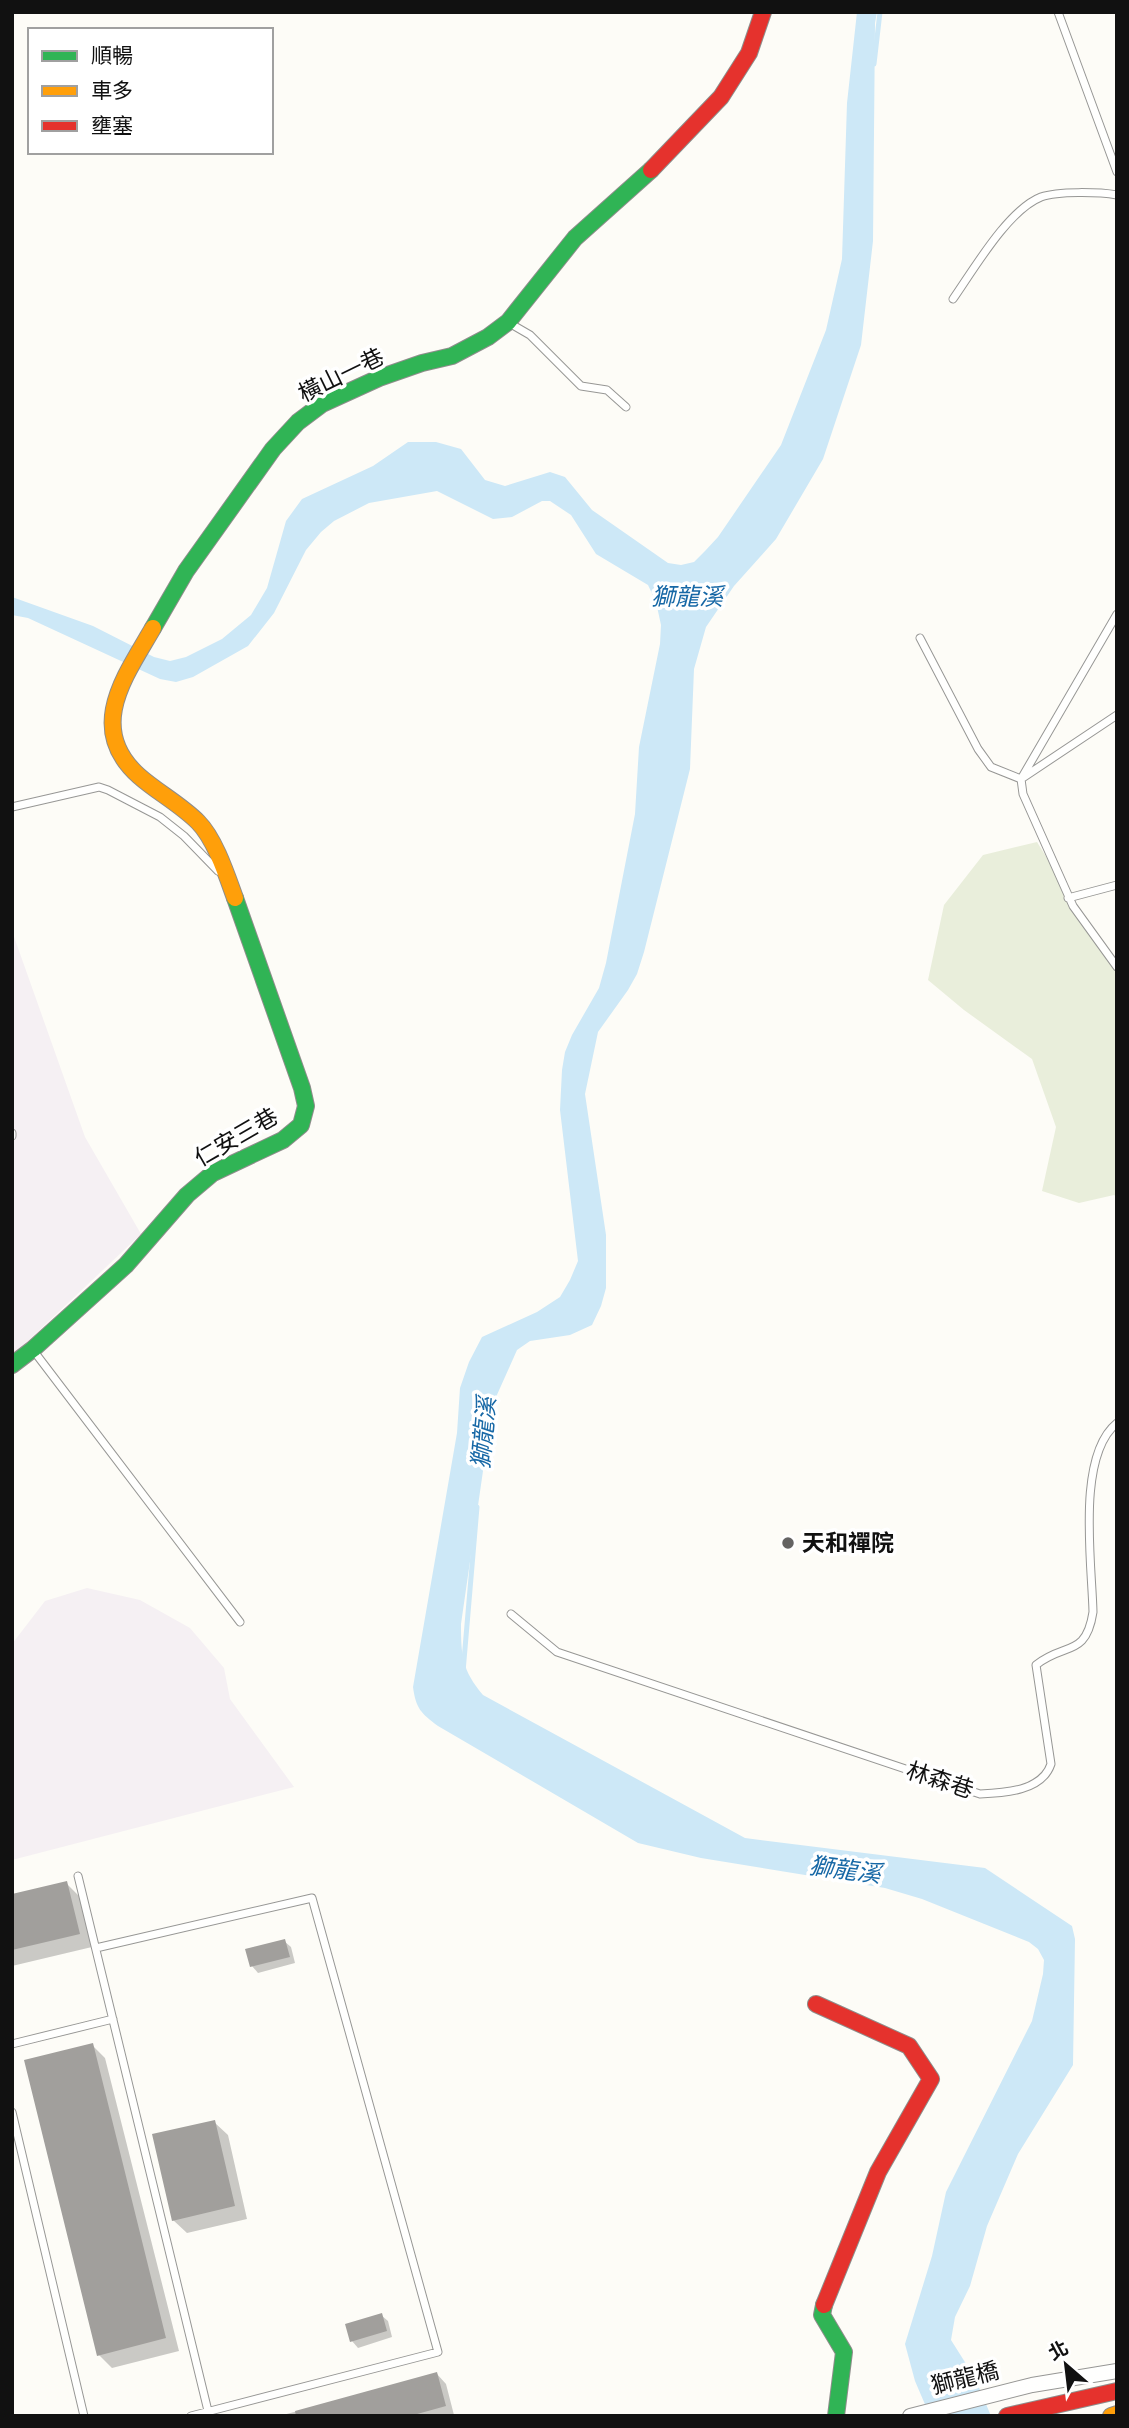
<svg xmlns="http://www.w3.org/2000/svg" width="1129" height="2428" font-family="Georgia,'Noto Sans TC',serif">
	<rect width="100%" height="100%" fill="#fdfcf7"/>
	<path fill="#f5f0f3" d="M12,931L85,1137L141,1234L12,1356Z
		M87,1588L140,1600L190,1628L224,1668L230,1699L294,1787L12,1860V1644L45,1601Z"/>
	<path fill="#e9eedb" d="M1037,842L1117,971V1197L1114,1195L1079,1203L1042,1191L1056,1127L1032,1059L964,1010L928,980L944,905L983,855Z"/>
	<path fill="#cde8f7" d="M857,12H877L875,23L873,241L861,345L823,459L776,539L734,586L706,627L694,669L690,769L644,952L637,974L628,990L598,1032L585,1094L606,1235V1288L601,1306L592,1325L570,1335L530,1341L517,1350L479,1435L484,1464L461,1624C461,1656 462,1670 483,1695L745,1838L985,1868L1072,1926L1075,1939L1073,2065L1018,2154L987,2226L970,2286L955,2317L951,2340L975,2378L991,2416H930L915,2381L905,2344L932,2256L946,2192L1032,2021L1043,1974L1044,1960L1038,1949L1029,1942L922,1899L885,1888L701,1858L638,1843L438,1726C421,1713 416,1709 413,1687L457,1433L460,1388L469,1362L482,1337L537,1312L560,1297L570,1280L578,1261L560,1110L562,1070L565,1052L572,1035L599,988L606,963L635,814L639,747L660,644L661,625L656,602L648,585L596,554L571,515L550,501H542L512,517L493,519L437,491L369,503L334,521L321,532L306,550L274,613L248,646L193,677L176,682L160,679L28,618L12,615V597L93,626L154,657L170,661L186,657L222,639L251,615L267,588L286,521L302,499L373,466L408,442H436L461,449L485,480L505,486L550,472L565,477L592,510L668,563L681,565L694,562L705,551L718,537L781,445L826,330L842,259L847,103Z"/>
	<path fill="#0003" d="M66,1883L79,1896L92,1947L12,1966V1896Z
		M284,1941L291,1947L295,1963L258,1973L252,1966Z
		M92,2045L105,2058L179,2351L112,2368L99,2355Z
		M214,2122L228,2135L247,2219L187,2233L173,2220Z
		M381,2315L388,2321L392,2337L358,2348L352,2341Z
		M437,2374L446,2384L454,2415L279,2416Z"/>
	<g fill="none" stroke-linecap="round" stroke-linejoin="round">
		<path stroke="#cde8f7" stroke-width="5" d="M874,64L880,12
			M482,1459L485,1417
			M463,1672L477,1507"/>
	</g>
	<path fill="#a19f9c" d="M67,1881L80,1934L12,1950V1894Z
		M285,1939L290,1957L250,1967L245,1949Z
		M93,2043L166,2338L97,2356L24,2060Z
		M215,2120L235,2206L172,2221L152,2134Z
		M382,2313L387,2331L350,2342L345,2324Z
		M437,2372L446,2406L410,2416H296L295,2411Z"/>
	<g fill="none" stroke-linecap="round" stroke-linejoin="round">
		<g stroke="#979795" stroke-width="9">
			<path id="lane" d="M1058,12L1117,172
				M953,299C974,269 1008,210 1041,197C1058,191 1099,192 1117,195
				M511,324L530,335L581,386L607,390L626,407
				M1117,614L1021,779L1023,794L1073,906L1117,967
				M920,638L978,749L991,767L1021,779L1117,715
				M12,807L99,787L108,790L160,817L184,836L218,871
				M1068,898L1117,885
				M12,1133V1136
				M33,1350L240,1622
				M511,1614L557,1652L980,1794C1005,1793 1042,1791 1051,1764L1036,1665C1064,1642 1086,1658 1093,1612C1092,1564 1076,1456 1117,1423
				M78,1876L209,2415
				M96,1948L312,1898L438,2352L191,2416
				M12,2044L113,2019
				M12,2112L84,2416"/>
		</g>
		<g stroke="#979795" stroke-width="16">
			<path id="street" d="M910,2416L1032,2385L1117,2371"/>
		</g>
		<g stroke="#8e8d8b" stroke-width="18">
			<path id="fast" d="M153,628L186,571L273,449L298,422L322,404L379,378L422,363L452,356L488,337L508,322L575,238L651,170
				M12,1365L33,1349L126,1265L187,1195L213,1173L283,1140L301,1125L306,1106L302,1088L235,898
				M824,2305L822,2315L844,2352L836,2416"/>
		</g>
		<g stroke="#8e8d8b" stroke-width="18">
			<path id="slow" d="M153,628C126,675 85,728 139,776C157,792 180,804 198,822C215,839 227,876 235,898
				M1111,2416L1117,2414"/>
		</g>
		<g stroke="#8e8d8b" stroke-width="18">
			<path id="jam" d="M651,170L721,97L749,53L763,12
				M816,2004L909,2046L931,2079L878,2172L824,2305
				M1007,2416L1117,2391"/>
		</g>
		<use href="#lane" stroke="#fffffe" stroke-width="7"/>
		<use href="#street" stroke="#fffffe" stroke-width="14"/>
		<use href="#fast" stroke="#30b455" stroke-width="16"/>
		<use href="#slow" stroke="#ff9f0a" stroke-width="16"/>
		<use href="#jam" stroke="#e5322d" stroke-width="16"/>
	</g>
	<circle fill="#646362" stroke="#fff" stroke-width="2.5" cx="788" cy="1543" r="7"/>
	<g text-anchor="middle" stroke-width="7" stroke-linejoin="round" paint-order="stroke">
		<g font-size="23" fill="#111" stroke="#fff">
			<text transform="translate(341 375) rotate(-26)" y="8">橫山一巷</text>
			<text transform="translate(236 1137) rotate(-30)" y="8">仁安三巷</text>
			<text transform="translate(940 1780) rotate(18)" y="8">林森巷</text>
			<text transform="translate(965 2378) rotate(-14)" y="8">獅龍橋</text>
		</g>
		<g font-size="23" font-weight="bold" fill="#111" stroke="#fff" text-anchor="start">
			<text x="802" y="1551">天和禪院</text>
		</g>
		<g font-size="24" font-style="italic" fill="#1768a6" stroke="#fff">
			<text x="687" y="605">獅龍溪</text>
			<text transform="translate(484 1433) rotate(-85)" y="8">獅龍溪</text>
			<text transform="translate(845 1870) rotate(7)" y="8">獅龍溪</text>
		</g>
	</g>
	<rect width="1129" height="2428" fill="none" stroke="#111111" stroke-width="28"/>
	<rect x="28" y="28" width="245" height="126" fill="#ffffff" stroke="#a0a0a0" stroke-width="2"/>
	<rect x="42" y="51" width="35" height="10" fill="#30b455" stroke="#a0a0a0" stroke-width="2"/>
	<text x="91" y="63" font-size="21" fill="#111111">順暢</text>
	<rect x="42" y="86" width="35" height="10" fill="#ff9f0a" stroke="#a0a0a0" stroke-width="2"/>
	<text x="91" y="98" font-size="21" fill="#111111">車多</text>
	<rect x="42" y="121" width="35" height="10" fill="#e5322d" stroke="#a0a0a0" stroke-width="2"/>
	<text x="91" y="133" font-size="21" fill="#111111">壅塞</text>
	<g transform="translate(1066 2365) rotate(332)" stroke="#ffffff" stroke-width="5" paint-order="stroke">
	<path d="M0-5L12 26L0 18L-12 26Z" fill="#111111"/>
	<text y="-10" font-size="19" font-weight="bold" text-anchor="middle" fill="#111111">北</text>
	</g>
</svg>
